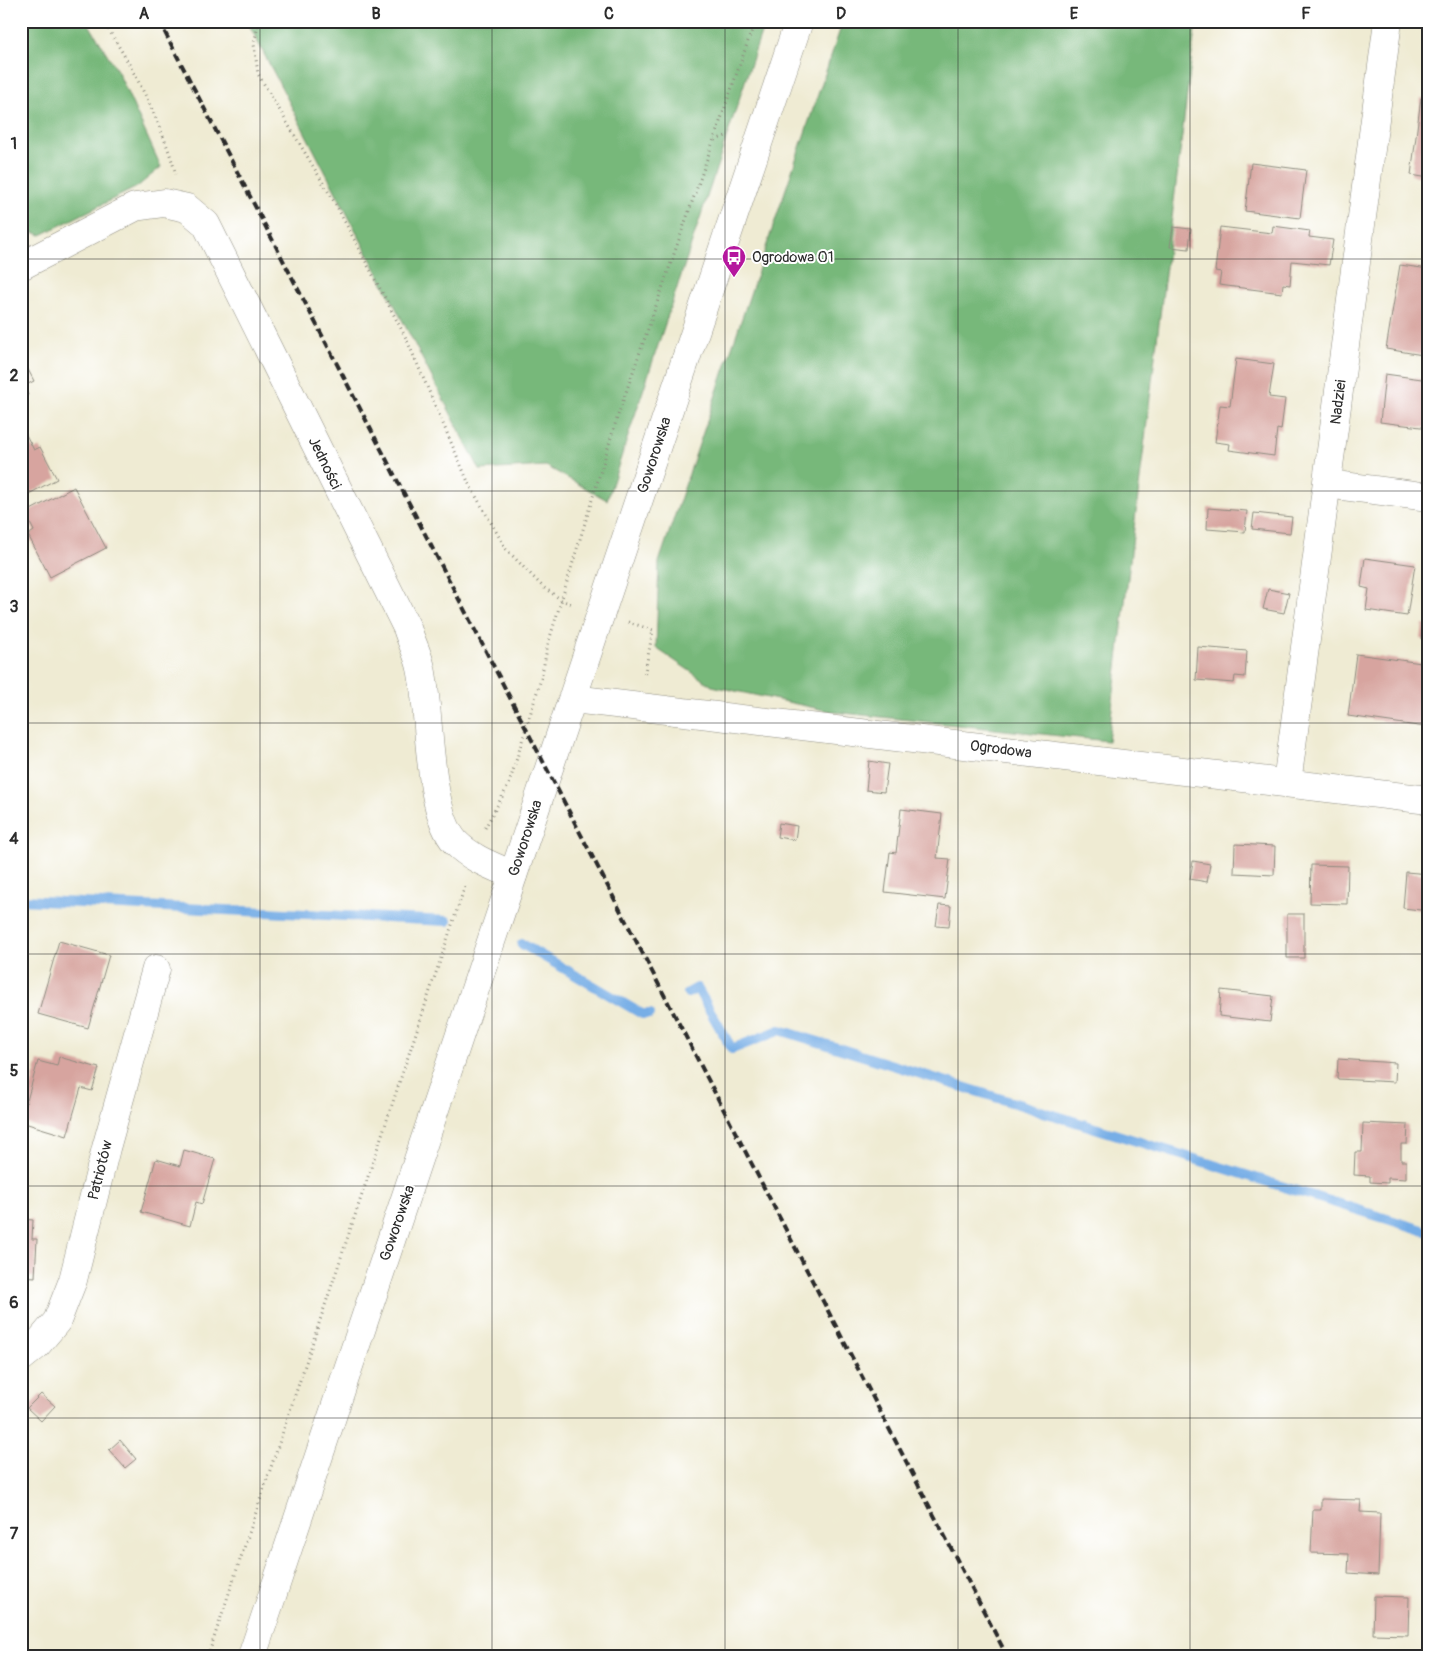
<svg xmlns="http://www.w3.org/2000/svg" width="1450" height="1677" font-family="Pangolin,sans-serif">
	<rect width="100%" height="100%" fill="#fff"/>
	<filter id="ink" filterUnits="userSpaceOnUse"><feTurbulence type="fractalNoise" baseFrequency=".02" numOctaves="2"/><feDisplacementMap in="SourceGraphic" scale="10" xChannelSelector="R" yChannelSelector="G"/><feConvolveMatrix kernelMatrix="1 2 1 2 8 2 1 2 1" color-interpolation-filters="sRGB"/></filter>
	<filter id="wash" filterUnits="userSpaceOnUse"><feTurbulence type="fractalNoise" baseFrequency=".0096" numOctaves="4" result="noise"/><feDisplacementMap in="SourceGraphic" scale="20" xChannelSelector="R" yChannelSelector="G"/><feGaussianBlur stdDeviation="1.12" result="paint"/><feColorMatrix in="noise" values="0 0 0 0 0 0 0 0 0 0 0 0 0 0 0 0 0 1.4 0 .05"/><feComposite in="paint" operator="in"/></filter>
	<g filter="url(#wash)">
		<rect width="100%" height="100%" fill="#efebd3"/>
		<path fill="#77b87a" stroke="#517252" d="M21,21H87L118,72L161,167L137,187L41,235L21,228Z
			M247,21H765L607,500L546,466L480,470Z
			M843,21H1196L1108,741L834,712L712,686L656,648L659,562Z"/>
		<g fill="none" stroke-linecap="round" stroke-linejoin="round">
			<path stroke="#77aee6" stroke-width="10" d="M21,900L447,921
				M522,944L642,1014H650
				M688,993L697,988L732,1049L780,1030L1429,1232"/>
		</g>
		<g id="blocks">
			<path fill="#d7a49f" d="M1421,98L1429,99V178L1411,175Z
				M1251,163L1306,170L1300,218L1245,211Z
				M1273,226L1310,231L1309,237L1333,240L1329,265L1292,261L1290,285L1283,284L1282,293L1219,285L1221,272L1215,271L1220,227L1272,233Z
				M1173,227L1191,229L1189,249L1170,247Z
				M1400,265L1429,269V356L1386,349Z
				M21,356L34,381L24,386L28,395L21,398Z
				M1236,359L1274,364L1269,397L1285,399L1281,430L1277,429L1274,456L1229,450L1230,444L1215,442L1220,405L1230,406Z
				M1385,374L1429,380V428L1380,422Z
				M25,433L34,450L40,447L57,479L21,498V434Z
				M74,487L106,548L50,577L28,535L34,531L25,513Z
				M1208,508L1247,511L1245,532L1207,529Z
				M1254,513L1292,517L1290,533L1252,529Z
				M1365,558L1415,565L1407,616L1366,610L1369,589L1361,587Z
				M1268,589L1289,593L1284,613L1263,609Z
				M1423,624L1429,625V640L1421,639Z
				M1198,647L1247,651L1245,677L1235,676L1234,683L1196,680Z
				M1356,654L1429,664V699L1425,727L1348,716Z
				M869,761L888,764L884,792L866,790Z
				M901,809L942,814L937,858L950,859L945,899L885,892L890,852L896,853Z
				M779,823L797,826L795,840L777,837Z
				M1235,844L1275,846L1274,875L1234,873Z
				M1193,861L1210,864L1207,882L1190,879Z
				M1311,865L1348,866L1347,904L1310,903Z
				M1406,872L1429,874V911L1403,908Z
				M939,905L951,906L949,927L936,926Z
				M1287,914H1304V958H1287Z
				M59,941L109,955L88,1028L38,1014Z
				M1221,990L1273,996L1270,1022L1219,1016Z
				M59,1057L99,1068L92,1091L81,1088L67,1136L21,1122L38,1061L57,1066Z
				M1338,1059L1396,1063L1395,1082L1337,1079Z
				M1363,1123L1408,1125L1407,1144H1401V1161H1406V1179L1388,1178V1183L1370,1182V1176L1354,1175L1355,1152H1362Z
				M184,1150L215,1159L202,1204L196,1202L190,1226L141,1212L156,1159L180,1166Z
				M21,1219L33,1220L32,1239H37L35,1277L21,1276Z
				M41,1394L55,1406L41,1421L27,1408Z
				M120,1440L136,1459L125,1468L109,1450Z
				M1321,1499L1361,1500L1360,1512L1380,1513L1378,1575L1348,1573L1349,1554L1311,1553L1313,1510H1321Z
				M1374,1596L1409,1597L1408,1635L1373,1634Z"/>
		</g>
	</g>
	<g filter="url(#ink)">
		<use href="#blocks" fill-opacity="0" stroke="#8d8b7f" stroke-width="1"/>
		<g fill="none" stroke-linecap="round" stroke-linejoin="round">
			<g stroke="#8d8b7f" stroke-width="29">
				<path id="minor" d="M21,266L135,207L164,203L187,208L206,224L407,628C411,641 418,654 421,668C431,712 426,811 456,843C472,859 493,866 513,875
					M1327,484L1429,497
					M573,699L1429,800
					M1287,783L1388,21
					M21,1358L36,1346L57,1321L73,1280L106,1148L156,969"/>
			</g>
			<g stroke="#8d8b7f" stroke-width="29">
				<path id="secondary" d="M252,1656L799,21"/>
			</g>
			<path stroke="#8d8b7f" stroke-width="3" stroke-dasharray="1 4" stroke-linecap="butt" d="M103,21C134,69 160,119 176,174
				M259,21L254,44L258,74L335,203L406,338L469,484L506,549L543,587L563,601L573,604
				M715,140L726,136
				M628,622L653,630L644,677
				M485,828L509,784L541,679L548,644L617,418L755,21
				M208,1656L465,886"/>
			<use href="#minor" stroke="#fff" stroke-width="28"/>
			<use href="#secondary" stroke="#fff" stroke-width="28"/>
			<path stroke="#2b2b2b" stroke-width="4" stroke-dasharray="8 4" stroke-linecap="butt" d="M159,21L1007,1656"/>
		</g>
	</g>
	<path fill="none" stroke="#2b2b2b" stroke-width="1" stroke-opacity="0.55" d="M260,21V1656M492,21V1656M725,21V1656M958,21V1656M1190,21V1656M21,259H1429M21,491H1429M21,723H1429M21,954H1429M21,1186H1429M21,1418H1429"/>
	<defs>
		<g id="bus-pin" transform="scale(1.25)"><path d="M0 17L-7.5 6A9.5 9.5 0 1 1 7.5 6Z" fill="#b5179e" stroke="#fff"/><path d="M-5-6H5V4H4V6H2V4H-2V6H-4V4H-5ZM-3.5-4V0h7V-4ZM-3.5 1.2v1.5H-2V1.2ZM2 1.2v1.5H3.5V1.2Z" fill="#fff"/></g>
	</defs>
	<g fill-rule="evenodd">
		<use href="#bus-pin" x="734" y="257"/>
	</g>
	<g text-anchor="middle" stroke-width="4" stroke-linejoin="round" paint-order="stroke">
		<g font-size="15" fill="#2b2b2b" stroke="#fff" text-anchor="start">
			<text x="752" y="262">Ogrodowa 01</text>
		</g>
		<g font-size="15" fill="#2b2b2b" stroke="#fff">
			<text transform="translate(1338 402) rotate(-83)" y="5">Nadziei</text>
			<text transform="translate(654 455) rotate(-72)" y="5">Goworowska</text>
			<text transform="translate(325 463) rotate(64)" y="5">Jedności</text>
			<text transform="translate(1001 749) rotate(7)" y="5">Ogrodowa</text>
			<text transform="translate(525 838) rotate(-72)" y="5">Goworowska</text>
			<text transform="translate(100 1170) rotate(-76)" y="5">Patriotów</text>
			<text transform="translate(397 1223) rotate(-71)" y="5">Goworowska</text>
		</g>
	</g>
	<rect width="1450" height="1677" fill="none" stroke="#fff" stroke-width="55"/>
	<rect x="28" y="28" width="1394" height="1622" fill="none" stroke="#2b2b2b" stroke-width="2"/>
	<g font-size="16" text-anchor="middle" font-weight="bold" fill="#2b2b2b">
		<text x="144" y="19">A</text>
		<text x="376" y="19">B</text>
		<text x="609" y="19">C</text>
		<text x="841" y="19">D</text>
		<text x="1074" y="19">E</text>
		<text x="1306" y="19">F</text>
		<text x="14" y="149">1</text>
		<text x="14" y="381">2</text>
		<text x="14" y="612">3</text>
		<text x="14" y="844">4</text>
		<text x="14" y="1076">5</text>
		<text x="14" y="1308">6</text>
		<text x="14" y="1539">7</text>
	</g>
</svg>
